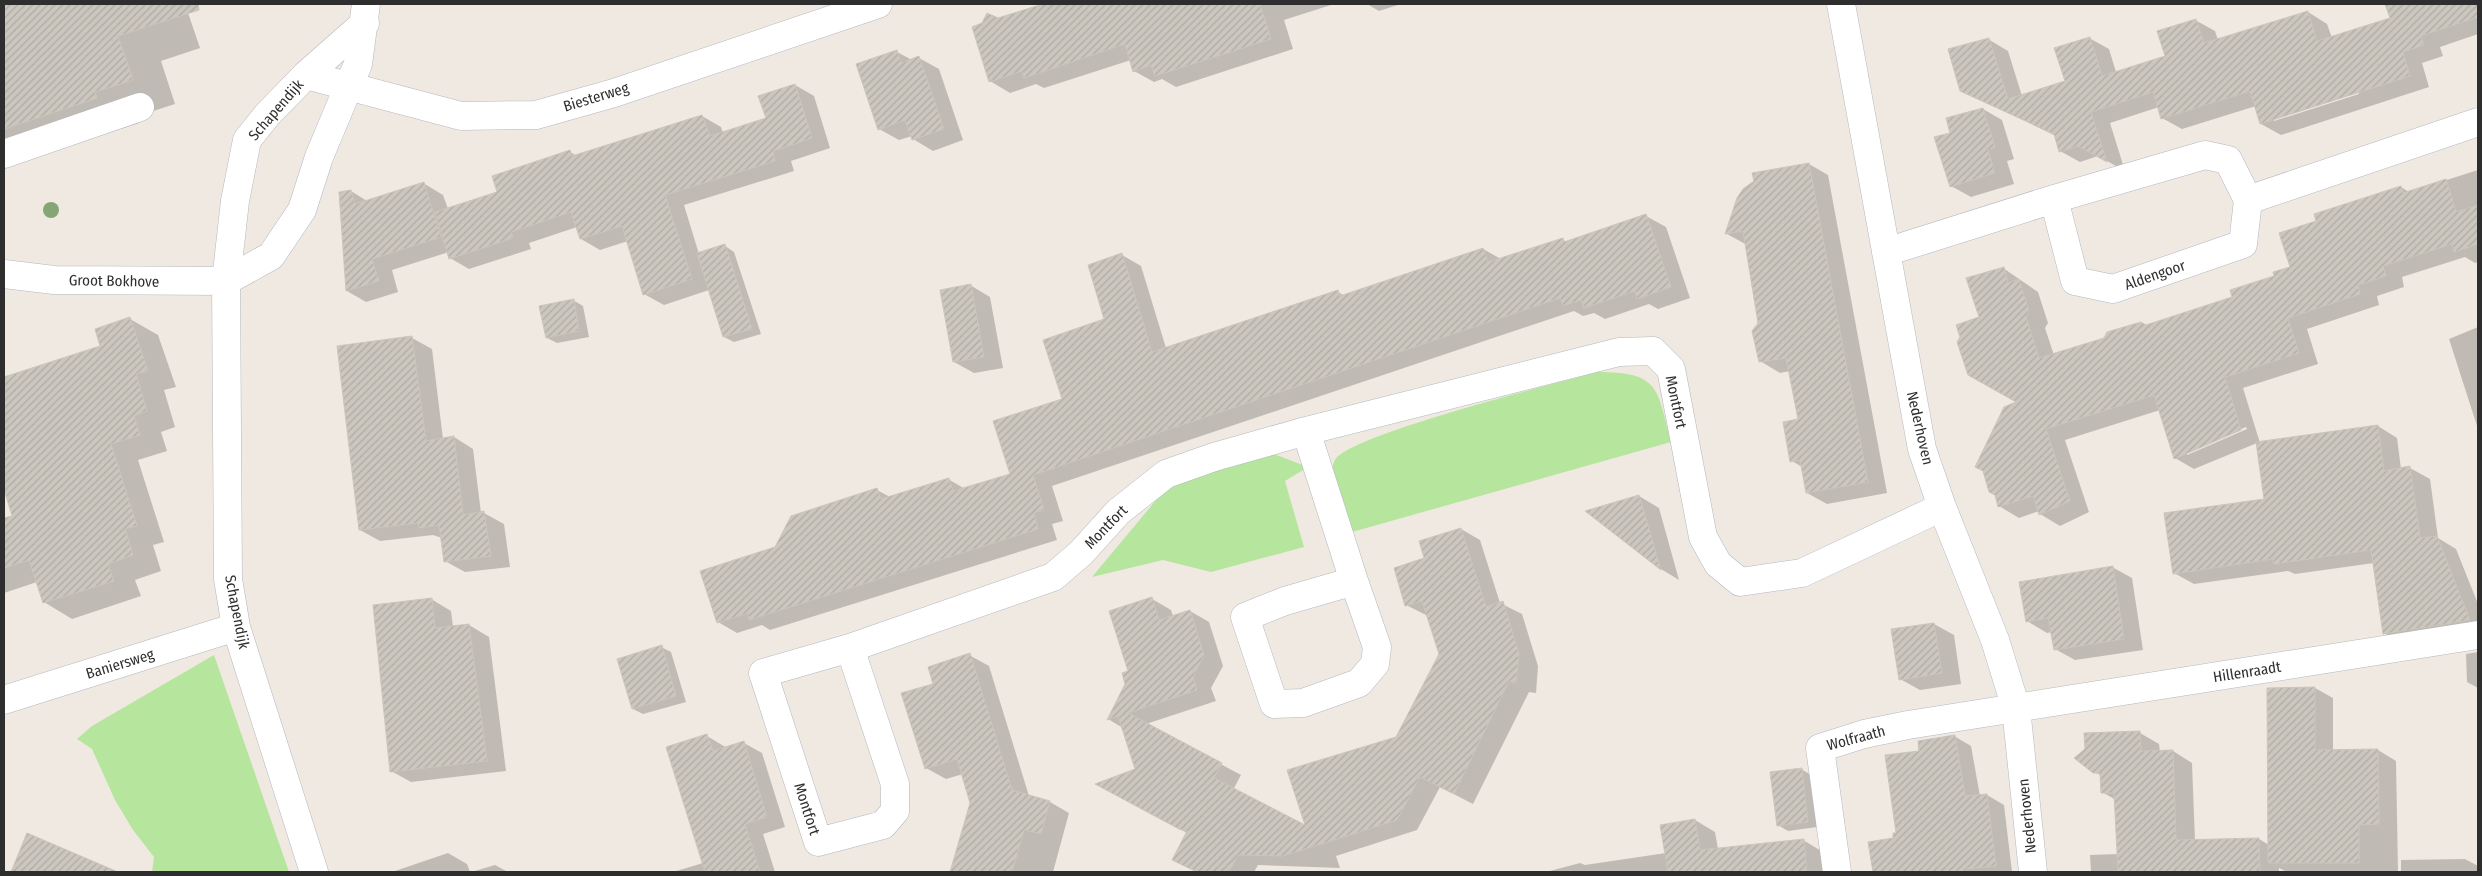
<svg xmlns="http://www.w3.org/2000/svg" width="2482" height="876" font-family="'Fira Sans Condensed',sans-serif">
	<defs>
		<pattern id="building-hatch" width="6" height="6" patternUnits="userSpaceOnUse" patternTransform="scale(1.25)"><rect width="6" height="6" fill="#cbc7bf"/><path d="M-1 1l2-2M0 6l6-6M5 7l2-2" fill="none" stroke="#afaba4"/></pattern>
	</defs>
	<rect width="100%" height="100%" fill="#efe9e1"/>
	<path fill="#b6e59e" d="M1597,372C1660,372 1657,388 1671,442L1345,534C1340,516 1325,477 1335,460C1349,435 1558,383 1597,372Z
		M1269,452L1308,467L1285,481L1304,547L1211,572L1163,560L1092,577L1167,487Z
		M214,655L289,872H152L154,857L133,830L115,800L92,749L77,739L92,726Z"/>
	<path fill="#0003" fill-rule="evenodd" d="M4,4H185L200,48L161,61L175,104L138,116L139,123L23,161L4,150Z
		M1046,4H1334L1284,20L1293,49L1176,87L1162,79L1154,82L1134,71L1131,60L1044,88L1036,84L1010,93L990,81L998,20Z
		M1367,4H1401L1379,11Z
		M2387,4H2478V34L2440,47L2443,56L2422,63L2429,87L2281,135L2261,124L2256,106L2182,129L2162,118L2159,107L2110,123L2125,171L2098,156L2080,162L2060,151L2056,136L1961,90L1988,39L2008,51L2022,96L2066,82L2089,38L2109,49L2116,72L2166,57L2195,20L2215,31L2218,40L2308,12L2327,24L2332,38L2391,19ZM2358,92L2359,94L2274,121V119Z
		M897,52L912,60L919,58L939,69L963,140L933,151L913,139L912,136L899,140L879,129Z
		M795,85L814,96L830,148L791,161L794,171L684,205L699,254L725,246L734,252L761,334L734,342L724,337L709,290L664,305L644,294L628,241L600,250L581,239L577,227L529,243L531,249L469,269L450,258L449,252L392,270L398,292L366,302L347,291L351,191L367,201L423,183L443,195L448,209L498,193L570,152L577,156L702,116L721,127L723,133L767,119Z
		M1983,109L2002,120L2014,159L2007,161L2014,184L1971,197L1951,186L1952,134Z
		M1809,164L1828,175L1887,493L1827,504L1807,493L1802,467L1792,461L1800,420L1790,371L1780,373L1760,361V323L1747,245L1727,234L1738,199Z
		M2478,170V262L2475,263L2465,257L2402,277L2404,287L2377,296L2379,305L2307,329L2318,364L2243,388L2260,443L2378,426L2397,438L2401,469L2410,468L2430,479L2438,538L2456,549L2478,604V633L2404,645L2384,633L2374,563L2295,574L2288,571L2194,584L2174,573L2266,500L2257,443L2194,469L2175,458L2160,410L2065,440L2089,512L2060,526L2040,514L2039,511L2019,518L1999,506L2019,403L1981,318L2003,268L2038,292L2048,323L2045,328L2054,355L2234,298L2292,268L2318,221L2401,187L2409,192ZM2246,427L2247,429L2187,455V452Z
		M1646,216L1666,227L1690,298L1658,309L1649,304L1605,319L1594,313L1583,316L1574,311L1052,486L1063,521L1052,524L1057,540L770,630L762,625L737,633L718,622L776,548L877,490L890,497L948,479L965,489L1011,474L1064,400L1105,320L1122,255L1141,266L1166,348L1338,292L1345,296L1483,249L1501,259L1563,240L1567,242Z
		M970,285L990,297L1003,368L974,373L954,362Z
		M573,300L583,306L589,337L557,343L547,338Z
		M130,319L158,335L176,387L164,390L175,427L161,432L167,451L138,460L164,542L153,545L161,571L135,580L141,596L72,619L44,602L37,582L4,593V520L14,516L4,485V378L102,347Z
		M2478,327V429L2449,339Z
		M412,338L432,349L443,439L454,437L473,449L481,513H484L504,524L510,567L465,572L445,561L442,538L433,535L380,541L360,530Z
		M1639,496L1659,508L1679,580L1661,569L1588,512Z
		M1461,529L1480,540L1500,603L1522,614L1538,666L1536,693L1529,692L1473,804L1440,787L1417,830L1336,856L1340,868L1258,865L1254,872H1197L1174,859L1187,833L1116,795L1137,770L1123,728L1108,719L1127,685L1152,599L1171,610L1173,616L1190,611L1209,622L1223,666L1211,688L1216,701L1146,724L1241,775L1233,790L1307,827L1396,738L1440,654L1428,616L1406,605L1426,559Z
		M2112,567L2132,578L2143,650L2075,660L2055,649L2052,632L2047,633L2027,621Z
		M431,599L451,611L453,627L469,625L489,637L506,771L411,782L391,771Z
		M1934,624L1954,635L1961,684L1920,690L1900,679Z
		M661,647L671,652L686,702L643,714L633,709Z
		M2478,652V688L2467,682L2466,654Z
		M969,655L989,666L1029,796L1050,802L1069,813L1053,872H952L971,803L963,774L946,779L926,768L934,685Z
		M2315,688L2333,698V751L2378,750L2396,761L2398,872H2287L2279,868V872H2091L2090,855L2119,854L2116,800L2102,792V776L2094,772L2140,733L2159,744L2160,752L2173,751L2192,763L2195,841L2259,839L2269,845Z
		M707,736L727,748L744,743L762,753L785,827L763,834L775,872H673L703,863Z
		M1954,736L1971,746L1980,796L1987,795L2004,805L2012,872H1874L1870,843L1895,839L1921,752Z
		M1801,769L1811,775L1817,827L1788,831L1778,825Z
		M1695,820L1715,832L1718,849L1803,840L1823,852L1825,872H1546L1580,863L1585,865L1666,853Z
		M28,835L113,872H12Z
		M448,853L467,864L470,872H392Z
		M2465,859L2478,866V872H2401V860Z
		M495,865L508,872H471Z"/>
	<path fill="url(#building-hatch)" stroke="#cbc5ba" d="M4,4H198L199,10L118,36L133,80L95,92L97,98L4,129Z
		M1043,4H1260L1271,39L1155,76L1151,65L1133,72L1125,44L1024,78L1022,71L989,82L972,27L982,23L987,13L998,18Z
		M2385,4H2478V17L2421,36L2424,45L2403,52L2410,76L2260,124L2250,91L2161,119L2153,92L2091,112L2107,162L2078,146L2059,152L2054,134L1960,91L1948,49L1989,38L2008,99L2065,81L2054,48L2090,37L2102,76L2165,56L2157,31L2196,19L2204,43L2308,11L2317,41L2390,18Z
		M897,50L901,63L919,56L944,129L912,140L905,120L878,130L856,64Z
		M795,84L812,138L773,151L775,161L665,195L692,279L643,295L622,226L580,239L571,212L511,232L513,238L449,259L435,212L497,192L492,176L570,150L572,156L702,115L710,136L766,118L758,96Z
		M1983,108L1995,147L1988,150L1995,173L1950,187L1934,137L1950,133L1946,118Z
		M1809,163L1868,482L1806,493L1800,460L1790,462L1783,422L1798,419L1786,358L1759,362L1752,331L1758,323L1743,231L1725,234L1737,198L1743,189L1754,181L1752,173Z
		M2446,179L2456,212L2478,205V244L2454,252L2452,244L2383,266L2386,276L2358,285L2360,294L2288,318L2299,353L2225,377L2241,430L2174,459L2154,395L2046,429L2070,501L2039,515L2033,496L1998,507L1995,495L1989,492L1983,471L1975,467L2004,407L2016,402L1968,375L1957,342L1960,337L1956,325L1979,317L1966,278L2004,267L2008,283L2019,279L2029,311L2026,317L2039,358L2104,338L2107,332L2141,322L2146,325L2232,297L2230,290L2274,276L2273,272L2290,267L2279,233L2316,221L2314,214L2401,186L2403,193Z
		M424,182L441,237L372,259L379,281L346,291L339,192L351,190L355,204Z
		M1646,214L1671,287L1637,299L1635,291L1584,308L1581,300L1563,306L1560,298L1033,475L1044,510L1034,513L1038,529L749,620L748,613L717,623L700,571L775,547L791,516L877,488L881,499L949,478L953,491L1010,474L993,421L1062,399L1043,340L1104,319L1088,265L1122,253L1152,352L1338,290L1340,296L1483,248L1488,262L1563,238L1564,242Z
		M725,244L752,329L723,337L697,253Z
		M971,284L984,357L953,362L940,290Z
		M574,299L579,331L546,338L539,306Z
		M130,317L148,371L136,374L147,411L134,416L140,435L111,444L137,526L125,529L133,555L108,564L114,581L43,603L29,560L4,568V518L12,516L4,489V377L100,346L95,329Z
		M412,336L426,441L454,436L463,515L484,511L491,556L444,562L439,525L419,528L418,523L359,530L337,346Z
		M2378,425L2384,471L2410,466L2420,538L2437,536L2470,620L2383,634L2371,550L2274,564L2273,559L2173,574L2164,513L2264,499L2256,442Z
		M1639,495L1661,570L1585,511Z
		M1461,528L1486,607L1503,601L1519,654L1516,683L1509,681L1454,794L1420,777L1397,820L1283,856L1238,855L1229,872H1197L1172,860L1187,831L1179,829L1095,784L1135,769L1118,716L1107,720L1125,684L1122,673L1128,671L1109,611L1152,597L1159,620L1190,610L1204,655L1193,677L1197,690L1128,713L1222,763L1214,778L1305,825L1287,770L1396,737L1439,654L1422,601L1405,606L1394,568L1424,558L1419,541Z
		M2113,566L2124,639L2054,650L2048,618L2026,622L2019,582Z
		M432,598L435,628L469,624L487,761L390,772L373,605Z
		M1934,623L1942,673L1899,680L1891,629Z
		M662,645L676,696L632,709L617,659Z
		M970,653L1012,790L1050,801L1041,834L1024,830L1012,872H950L970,803L957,759L925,769L901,693L933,684L928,667Z
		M2315,687V750L2378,749L2379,824L2359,825V863H2268L2267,688Z
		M2140,731L2141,751L2173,750L2176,840L2259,838L2260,872H2118L2114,793H2101L2100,773H2093L2074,758L2085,749L2084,733Z
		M707,734L713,751L744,741L767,817L745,824L760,872H705L666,747Z
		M1955,735L1965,796L1987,794L1996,866L1966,869L1967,872H1873L1868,842L1893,838V833H1896L1885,755L1919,751L1918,741Z
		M1802,768L1808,822L1777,826L1770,772Z
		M1695,819L1700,850L1804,839L1807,872H1668L1660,825Z
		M27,833L118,872H11Z"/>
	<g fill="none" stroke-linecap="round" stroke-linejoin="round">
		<g stroke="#b4b7c1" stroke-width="29">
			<path id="pedestrian" d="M4,154L140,107"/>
		</g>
		<g stroke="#b4b7c1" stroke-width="29">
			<path id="minor" d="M1841,4L1922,449L1942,507L1995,640L2016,708L2033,872
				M306,75L461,116L536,115L614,93L878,4
				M2248,200L2478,122
				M1886,252L2054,199L2205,155L2228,160L2248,200L2243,244L2113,289L2075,281L2054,199
				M4,274L54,280L226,281L271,256L302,210L319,157L358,64L366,4
				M1306,431L1354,581
				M1354,581L1377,647L1375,664L1359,683L1303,703L1274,704L1245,617L1285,601Z
				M850,648L1053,577L1081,553L1118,512L1166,474L1214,457L1306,431L1619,352L1653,351L1671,369L1703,537L1718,564L1740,582L1802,573L1942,507
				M850,648L895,784V811L883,825L818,842L763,673Z
				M4,700L236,627
				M314,872L236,627L228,579L226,281L235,201L247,140L268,114L306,75L365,23
				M1837,872L1820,748L1864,734L1908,725L2478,635"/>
		</g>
		<use href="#pedestrian" stroke="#fff" stroke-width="28"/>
		<use href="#minor" stroke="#fff" stroke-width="28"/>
	</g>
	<circle fill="#84a574" cx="51" cy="210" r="8"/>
	<g text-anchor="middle" stroke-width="4" stroke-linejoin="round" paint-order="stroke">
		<g font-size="15" fill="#2e2e2e" stroke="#fff">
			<text transform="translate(596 97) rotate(-17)" y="5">Biesterweg</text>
			<text transform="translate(276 110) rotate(-49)" y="5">Schapendijk</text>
			<text transform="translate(2155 275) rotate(-19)" y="5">Aldengoor</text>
			<text transform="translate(114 281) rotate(1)" y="5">Groot Bokhove</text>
			<text transform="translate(1676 402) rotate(78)" y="5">Montfort</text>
			<text transform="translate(1920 428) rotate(77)" y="5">Nederhoven</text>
			<text transform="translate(1106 527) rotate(-46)" y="5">Montfort</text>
			<text transform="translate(237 612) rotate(79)" y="5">Schapendijk</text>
			<text transform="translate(120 664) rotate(-17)" y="5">Baniersweg</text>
			<text transform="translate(2247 672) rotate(-9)" y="5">Hillenraadt</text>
			<text transform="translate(1856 738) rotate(-15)" y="5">Wolfraath</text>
			<text transform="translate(807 809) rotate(72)" y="5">Montfort</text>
			<text transform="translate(2027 816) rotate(-96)" y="5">Nederhoven</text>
		</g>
	</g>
	<rect width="2482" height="876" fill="none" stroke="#2e2e2e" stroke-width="10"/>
</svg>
